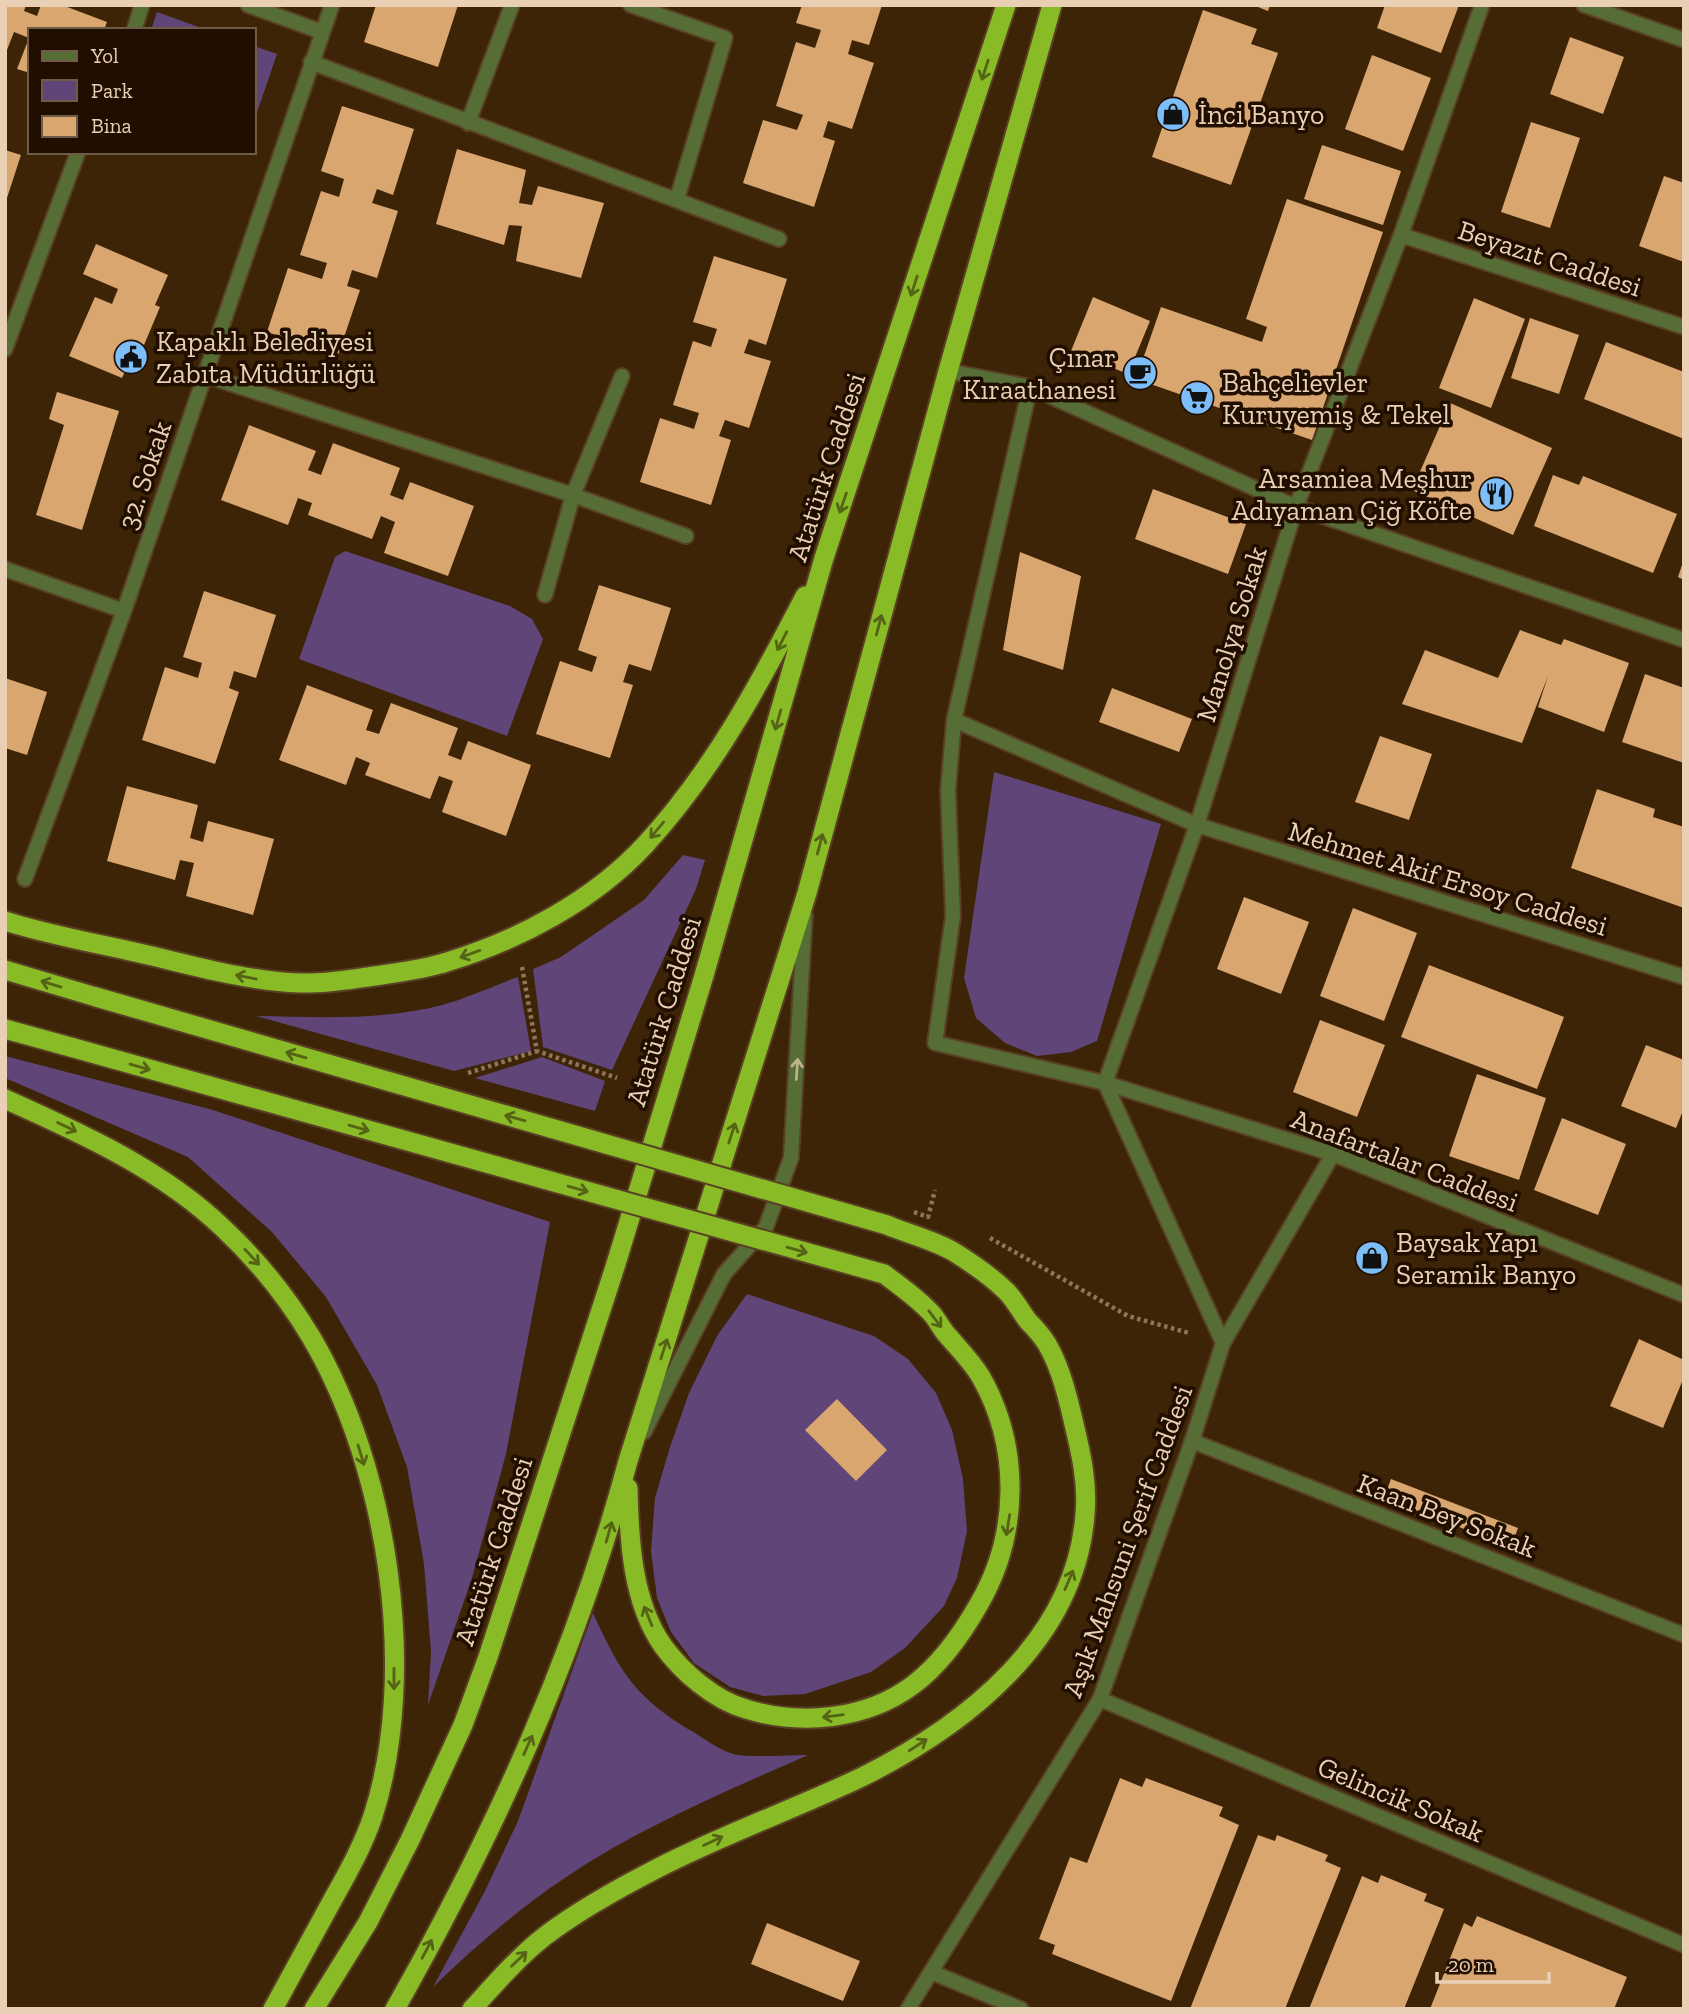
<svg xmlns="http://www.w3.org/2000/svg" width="1689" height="2014" font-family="'Zilla Slab',serif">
	<rect width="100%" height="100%" fill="#3d2407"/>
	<path fill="#604578" d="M157,12L207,30H151Z
		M254,46L277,54L254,121Z
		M345,551L510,606L532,619L543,639L507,736L299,659L335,557Z
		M994,772L1161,824L1097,1041L1071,1052L1037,1056L1005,1043L976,1018L964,978Z
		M683,855L705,860L696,889L612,1070L543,1047L533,969L561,957L644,900Z
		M518,977L531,1051L454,1071L256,1016C318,1017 381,1021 442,1005C468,998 493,986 518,977Z
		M5,1056L213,1110L550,1222L506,1454L472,1578L428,1705L431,1652L424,1564L407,1467L377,1385L326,1297L272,1232L188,1157L5,1078Z
		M542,1057L605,1081L595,1111L475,1078Z
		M747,1294L874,1336L908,1359L936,1393L952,1430L963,1479L967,1531L957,1578L944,1606L905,1648L871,1672L805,1694L763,1696L730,1687L694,1663L671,1632L657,1598L651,1551L655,1498L670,1447L689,1393L717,1336Z
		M593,1613C620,1672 636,1699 695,1733C706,1740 720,1750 733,1754C746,1758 791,1755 808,1755C736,1787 664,1817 596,1858C536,1894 483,1939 433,1987L485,1891L518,1821Z"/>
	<path fill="#d9a670" d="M5,5H26L24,11L37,16L41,5H62L107,22L104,30H30V73L17,69L29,38L14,32L5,55Z
		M376,5H458L438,67L364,42Z
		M802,5H882L869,45L852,40L848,54L874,63L852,129L828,121L823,137L835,141L814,207L743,183L763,120L797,130L803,115L776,106L796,42L815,48L821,30L796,23Z
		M1253,5H1270L1268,11Z
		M1385,5H1459L1441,53L1377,28Z
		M1203,10L1257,29L1251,44L1278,53L1231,185L1152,157Z
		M1570,37L1624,57L1603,114L1550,94Z
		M1372,55L1431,78L1403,151L1345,129Z
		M342,106L414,129L393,195L377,189L372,203L398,211L377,278L352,270L347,286L360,290L338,355L267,332L288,268L322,279L327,263L300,255L321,191L339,197L344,179L321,171Z
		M1531,122L1580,138L1550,228L1501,212Z
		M1322,145L1401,171L1383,225L1304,199Z
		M457,149L526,170L519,203L532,205L538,186L604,203L581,278L516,261L522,226L509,225L504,245L436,224Z
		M5,150L21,155L6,201H5Z
		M1664,176L1684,183V262L1639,246Z
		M1287,199L1383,232L1312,440L1136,379L1161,307L1262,342L1267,327L1246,319Z
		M96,244L168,275L155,305L160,307L144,345L138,342L122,378L69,356L95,297L112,304L118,289L83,274Z
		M714,256L787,279L766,345L749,339L744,353L771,361L749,428L725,420L719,436L731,440L711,505L640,482L660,418L694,429L699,413L673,405L693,341L711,347L717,329L693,322Z
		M1093,297L1150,321L1128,374L1071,351Z
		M1474,298L1525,319L1491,408L1439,388Z
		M1530,318L1579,335L1559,394L1511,378Z
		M1606,342L1684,372V439L1584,399Z
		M57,392L119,411L82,530L36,515L64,425L49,419Z
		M1450,403L1552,448L1513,535L1412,490Z
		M249,425L316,451L308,470L321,475L333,443L400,468L390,495L403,500L410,482L474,506L448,576L384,553L395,522L381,516L372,539L308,515L312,503L298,498L288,525L221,500Z
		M1553,475L1579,485L1583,476L1677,514L1653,573L1534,526Z
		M1153,489L1246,524L1228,574L1135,539Z
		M1020,552L1081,576L1063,670L1003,650Z
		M1683,562H1684V580L1678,577Z
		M599,585L671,608L651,671L629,664L623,682L633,685L610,758L536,734L560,661L592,672L597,657L578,650Z
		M204,591L276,615L256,678L234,671L229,688L239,692L215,764L142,740L165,667L198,678L202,663L183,657Z
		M1520,630L1561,645L1564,639L1629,663L1604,732L1538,707L1548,676L1522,743L1402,704L1425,650L1498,678Z
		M1645,674L1684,688V763L1622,742Z
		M5,678L47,692L27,755L5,748Z
		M307,685L373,710L366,730L379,734L391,703L458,728L448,755L461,760L468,741L531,765L506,836L442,812L453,781L439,776L430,799L365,775L370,763L356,757L346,785L279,760Z
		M1112,688L1192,719L1179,752L1099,722Z
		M1380,736L1432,754L1409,820L1355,802Z
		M127,786L198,805L190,838L203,842L208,821L274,839L253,915L186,896L194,863L180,860L175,880L107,861Z
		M1597,789L1655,809L1653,817L1684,827V908L1571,868Z
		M1244,897L1309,922L1281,994L1217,969Z
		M1353,908L1417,933L1384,1021L1320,996Z
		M1429,965L1564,1017L1537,1089L1401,1037Z
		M1320,1020L1385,1045L1357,1117L1293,1092Z
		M1646,1045L1684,1060V1108L1676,1128L1621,1106Z
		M1477,1074L1546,1098L1519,1180L1449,1156Z
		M1562,1118L1626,1144L1598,1215L1534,1190Z
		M1639,1339L1684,1360V1377L1663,1428L1610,1406Z
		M837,1399L887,1450L856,1481L805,1430Z
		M1391,1479L1518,1528L1511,1547L1384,1498Z
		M1120,1778L1142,1787L1146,1778L1223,1807L1219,1816L1239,1825L1171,2001L1052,1954L1055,1945L1039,1939L1070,1857L1087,1863Z
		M1258,1835L1275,1841L1277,1835L1328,1855L1325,1861L1341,1868L1285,2009H1190Z
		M1381,1875L1427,1894L1424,1901L1444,1909L1404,2009H1309L1362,1876L1378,1883Z
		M1477,1916L1627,1977L1614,2009H1430L1464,1923L1472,1927Z
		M767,1923L860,1961L843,2001L751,1964Z"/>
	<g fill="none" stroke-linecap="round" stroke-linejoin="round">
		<g stroke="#593f23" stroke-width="18">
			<path id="service" d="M631,5L725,38L677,199
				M134,30L142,5
				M311,62L779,239
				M468,123L512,5
				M5,349L78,152
				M204,375L573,495L686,536
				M545,595L573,495L622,376
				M644,1432L724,1274L766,1227L791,1158L805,915"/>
		</g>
		<g stroke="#593f23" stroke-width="18">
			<path id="minor" d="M248,5L322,32
				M1401,235L1684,327
				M1030,387L954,720L1197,825
				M5,569L124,611
				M954,720L948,791L953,916L935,1043L1105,1083L1197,825L1296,507L1401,235L1482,5
				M25,879L124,611L332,5
				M1192,1441L1684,1635
				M1100,1699L1684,1945
				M931,1972L1021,2009"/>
		</g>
		<g stroke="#593f23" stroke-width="18">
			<path id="tertiary" d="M1584,5L1684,40
				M948,371L1030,387L1296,507L1684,640
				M1197,825L1684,977
				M1105,1083L1333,1154L1684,1295
				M1105,1083L1223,1343
				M908,2009L1100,1699L1192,1441L1223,1343L1333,1154"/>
		</g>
		<g stroke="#593f23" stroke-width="23">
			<path id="trunk" d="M5,921C49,935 95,943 139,953C192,965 245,981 300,983C323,984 346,980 368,977C394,973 422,970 447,962C519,940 593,901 645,845C713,771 759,685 805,596
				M5,970L96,997
				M5,1029L74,1048
				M5,1099C81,1133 163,1170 224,1229C258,1261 287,1297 311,1337C388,1467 419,1672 373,1816C363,1846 347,1874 332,1901C312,1937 293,1973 273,2009
				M628,1488C629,1539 632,1602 663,1646C682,1672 714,1700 746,1709C800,1726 866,1720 913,1685C941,1664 962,1634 979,1604C1019,1535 1021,1448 981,1377C972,1362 960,1350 948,1336C942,1330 938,1321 933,1315C919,1299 900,1286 884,1274
				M314,2009L368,1922L410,1840L463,1725L488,1657L615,1267L703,979L824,558L1006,5
				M395,2009C494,1834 576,1655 628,1461L807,893L948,371L1052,5
				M472,2009C495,1984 518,1957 545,1936C579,1910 619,1888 658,1868C724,1834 795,1809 862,1777C966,1725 1076,1640 1085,1514C1088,1484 1081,1453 1074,1424C1068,1398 1061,1368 1047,1344C1042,1336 1035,1328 1028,1321C1021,1312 1015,1300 1007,1292C994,1279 970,1262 954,1252C934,1240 908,1234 887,1225"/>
		</g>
		<path stroke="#8f7559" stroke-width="4.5" stroke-dasharray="3.5 3.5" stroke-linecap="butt" d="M522,967L537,1051L617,1078
			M990,1238L1128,1316L1189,1333"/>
		<use href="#service" stroke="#566d35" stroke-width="14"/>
		<use href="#minor" stroke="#566d35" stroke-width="14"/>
		<use href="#tertiary" stroke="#566d35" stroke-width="14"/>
		<use href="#trunk" stroke="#89bb27" stroke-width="19"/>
		<g stroke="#593f23" stroke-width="23" stroke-linecap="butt">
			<path id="trunk-bridge" d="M96,997L887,1225
				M74,1048L884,1274"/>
		</g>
		<path stroke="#8f7559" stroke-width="4.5" stroke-dasharray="3.5 3.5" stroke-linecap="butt" d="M468,1073L537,1051
			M914,1212L928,1217L935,1190"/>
		<use href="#trunk-bridge" stroke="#89bb27" stroke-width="19"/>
	</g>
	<defs><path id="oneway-shaft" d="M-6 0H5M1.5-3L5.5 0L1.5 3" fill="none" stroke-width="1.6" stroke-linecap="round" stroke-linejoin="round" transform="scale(1.75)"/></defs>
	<g stroke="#546414">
		<use href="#oneway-shaft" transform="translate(985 70) rotate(108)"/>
		<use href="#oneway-shaft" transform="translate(914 286) rotate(108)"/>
		<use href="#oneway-shaft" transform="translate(843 503) rotate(109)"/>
		<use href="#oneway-shaft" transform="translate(879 625) rotate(-75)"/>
		<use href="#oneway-shaft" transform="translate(782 641) rotate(117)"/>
		<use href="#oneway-shaft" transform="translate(778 720) rotate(106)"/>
		<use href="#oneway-shaft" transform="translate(657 830) rotate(130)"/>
		<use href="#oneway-shaft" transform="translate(820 844) rotate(-75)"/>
		<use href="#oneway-shaft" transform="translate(470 954) rotate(160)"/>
		<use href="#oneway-shaft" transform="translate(246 977) rotate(-169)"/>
		<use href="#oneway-shaft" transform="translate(51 984) rotate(-163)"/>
		<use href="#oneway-shaft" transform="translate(296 1055) rotate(-164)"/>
		<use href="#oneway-shaft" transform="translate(140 1067) rotate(16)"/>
		<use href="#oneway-shaft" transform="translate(515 1118) rotate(-164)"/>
		<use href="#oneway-shaft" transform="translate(67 1127) rotate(26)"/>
		<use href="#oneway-shaft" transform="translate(359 1128) rotate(16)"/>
		<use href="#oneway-shaft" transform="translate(732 1133) rotate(-72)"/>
		<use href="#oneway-shaft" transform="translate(578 1189) rotate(16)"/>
		<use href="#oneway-shaft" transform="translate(797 1250) rotate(16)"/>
		<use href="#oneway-shaft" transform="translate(252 1257) rotate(47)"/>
		<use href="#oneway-shaft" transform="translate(935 1319) rotate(53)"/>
		<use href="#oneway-shaft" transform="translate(664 1349) rotate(-72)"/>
		<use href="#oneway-shaft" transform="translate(361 1455) rotate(73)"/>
		<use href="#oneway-shaft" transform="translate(1008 1525) rotate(99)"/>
		<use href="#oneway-shaft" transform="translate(609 1532) rotate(-74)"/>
		<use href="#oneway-shaft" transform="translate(1069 1580) rotate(-67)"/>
		<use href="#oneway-shaft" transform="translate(648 1616) rotate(-112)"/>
		<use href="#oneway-shaft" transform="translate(394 1679) rotate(90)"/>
		<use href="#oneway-shaft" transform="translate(833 1716) rotate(172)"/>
		<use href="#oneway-shaft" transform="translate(528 1745) rotate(-66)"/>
		<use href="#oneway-shaft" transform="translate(918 1745) rotate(-33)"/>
		<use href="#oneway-shaft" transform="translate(713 1841) rotate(-25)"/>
		<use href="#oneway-shaft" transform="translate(427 1949) rotate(-62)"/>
		<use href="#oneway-shaft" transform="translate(519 1959) rotate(-44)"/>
	</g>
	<use stroke="#bdb28e" href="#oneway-shaft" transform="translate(797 1069) rotate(-86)"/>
	<defs>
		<g id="shop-disc" transform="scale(1.75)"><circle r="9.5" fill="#7dbef9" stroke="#200e00"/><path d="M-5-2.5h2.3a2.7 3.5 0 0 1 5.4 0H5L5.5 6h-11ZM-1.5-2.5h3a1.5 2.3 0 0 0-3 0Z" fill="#111"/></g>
		<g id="civic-disc" transform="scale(1.75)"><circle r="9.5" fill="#7dbef9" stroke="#200e00"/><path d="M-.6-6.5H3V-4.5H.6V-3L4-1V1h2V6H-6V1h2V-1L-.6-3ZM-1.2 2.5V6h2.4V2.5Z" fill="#111"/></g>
		<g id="cafe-disc" transform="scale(1.75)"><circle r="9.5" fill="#7dbef9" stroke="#200e00"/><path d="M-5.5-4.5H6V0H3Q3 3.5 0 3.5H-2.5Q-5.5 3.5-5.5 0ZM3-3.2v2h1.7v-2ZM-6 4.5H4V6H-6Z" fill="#111"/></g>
		<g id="supermarket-disc" transform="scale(1.75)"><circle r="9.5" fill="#7dbef9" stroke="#200e00"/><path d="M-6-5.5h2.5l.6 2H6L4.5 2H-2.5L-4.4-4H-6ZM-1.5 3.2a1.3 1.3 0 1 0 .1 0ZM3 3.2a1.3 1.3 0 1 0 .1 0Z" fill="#111"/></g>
		<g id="restaurant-disc" transform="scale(1.75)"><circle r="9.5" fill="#7dbef9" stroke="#200e00"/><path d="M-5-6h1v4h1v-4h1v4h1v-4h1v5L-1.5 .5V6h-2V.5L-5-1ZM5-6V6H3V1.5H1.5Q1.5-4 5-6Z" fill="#111"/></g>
	</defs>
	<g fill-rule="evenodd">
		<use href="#shop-disc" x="1173" y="114"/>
		<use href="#civic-disc" x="131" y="357"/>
		<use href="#cafe-disc" x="1140" y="373"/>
		<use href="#supermarket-disc" x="1197" y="398"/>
		<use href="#restaurant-disc" x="1496" y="494"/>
		<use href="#shop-disc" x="1372" y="1258"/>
	</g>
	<g text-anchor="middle" stroke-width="7" stroke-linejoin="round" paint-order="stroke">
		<g font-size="28" fill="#e9cfb4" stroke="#200e00" text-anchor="start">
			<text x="1198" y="124">İnci Banyo</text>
			<text x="156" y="351">Kapaklı Belediyesi<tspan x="156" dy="32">Zabıta Müdürlüğü</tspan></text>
			<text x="1116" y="367" text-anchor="end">Çınar<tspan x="1116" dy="32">Kıraathanesi</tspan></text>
			<text x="1222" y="392">Bahçelievler<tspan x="1222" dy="32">Kuruyemiş &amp; Tekel</tspan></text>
			<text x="1472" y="488" text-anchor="end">Arsamiea Meşhur<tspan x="1472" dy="32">Adıyaman Çiğ Köfte</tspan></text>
			<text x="1396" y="1252">Baysak Yapı<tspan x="1396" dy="32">Seramik Banyo</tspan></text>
		</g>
		<g font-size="28" fill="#e9cfb4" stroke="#200e00">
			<text transform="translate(1550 258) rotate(18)" y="10">Beyazıt Caddesi</text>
			<text transform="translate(826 467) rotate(-72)" y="10">Atatürk Caddesi</text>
			<text transform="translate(144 475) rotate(-71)" y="10">32. Sokak</text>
			<text transform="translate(1231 634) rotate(-73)" y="10">Manolya Sokak</text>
			<text transform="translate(1448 878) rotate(17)" y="10">Mehmet Akif Ersoy Caddesi</text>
			<text transform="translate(663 1011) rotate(-73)" y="10">Atatürk Caddesi</text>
			<text transform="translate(1405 1160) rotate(21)" y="10">Anafartalar Caddesi</text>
			<text transform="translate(1447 1515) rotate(21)" y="10">Kaan Bey Sokak</text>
			<text transform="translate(1127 1541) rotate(-70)" y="10">Aşık Mahsuni Şerif Caddesi</text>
			<text transform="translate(493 1551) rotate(-72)" y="10">Atatürk Caddesi</text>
			<text transform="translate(1401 1799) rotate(23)" y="10">Gelincik Sokak</text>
		</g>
	</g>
	<rect width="1689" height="2014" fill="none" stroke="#e9cfb4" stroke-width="14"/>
	<rect x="28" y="28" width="228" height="126" fill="#200e00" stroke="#705b48" stroke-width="2"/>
	<rect x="42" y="51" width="35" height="10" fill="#566d35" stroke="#705b48" stroke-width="2"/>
	<text x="91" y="63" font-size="21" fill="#e9cfb4">Yol</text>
	<rect x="42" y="80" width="35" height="21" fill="#604578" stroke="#705b48" stroke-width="2"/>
	<text x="91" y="98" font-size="21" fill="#e9cfb4">Park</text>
	<rect x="42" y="116" width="35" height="21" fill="#d9a670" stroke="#705b48" stroke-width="2"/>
	<text x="91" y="133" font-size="21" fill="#e9cfb4">Bina</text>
	<path d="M1437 1972v10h112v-10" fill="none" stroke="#e9cfb4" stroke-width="3.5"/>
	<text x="1448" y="1972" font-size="21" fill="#e9cfb4" stroke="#200e00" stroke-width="5" paint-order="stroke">20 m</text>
</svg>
